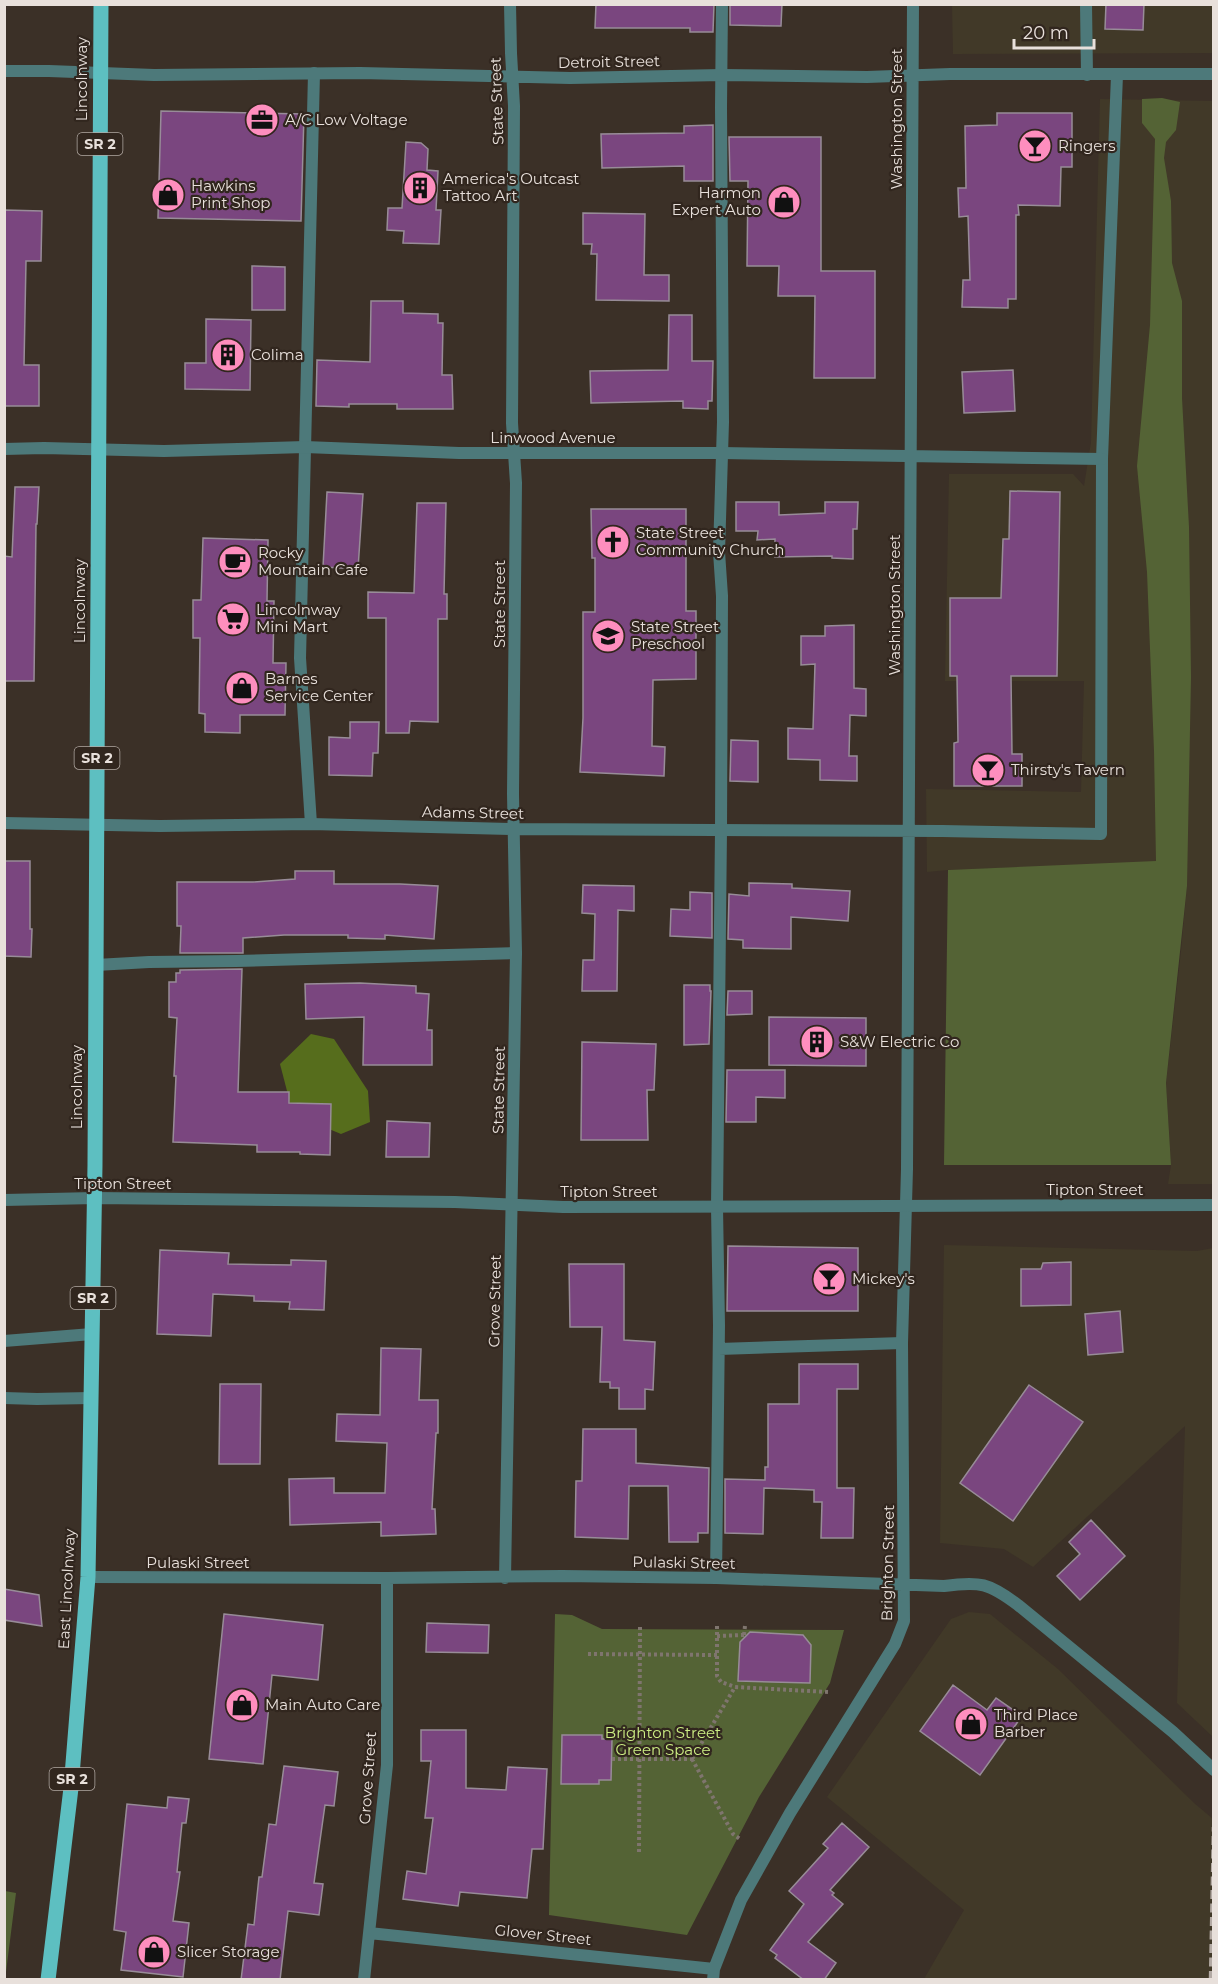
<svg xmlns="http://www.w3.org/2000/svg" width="1218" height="1984" font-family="Montserrat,sans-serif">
	<rect width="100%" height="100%" fill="#3b3027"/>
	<path fill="#413928" d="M952,5H1213V53L953,54Z
		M1100,99L1213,101V1184H1168L1171,1165L1166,1083L1181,951L1187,886V865L1156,862L948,870L927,872L926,789L1081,792L1084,681H945L949,474H1073L1084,486L1091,442Z
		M944,1245L1197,1251L1213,1248V1737L1177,1703L1185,1426L1033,1567L1004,1549L940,1543Z
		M969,1612L990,1614L1058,1669L1194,1803L1213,1819V1979H924L964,1910L827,1797L951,1619Z"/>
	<path fill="#546335" d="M1162,98L1180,102L1176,130L1166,142L1164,158L1171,201L1172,263L1182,301V398L1189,527L1191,677L1187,886L1166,1083L1171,1165H944L948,870L1156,861L1154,751L1147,572L1137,466L1150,325L1155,139L1142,123V99Z
		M555,1614L572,1615L602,1629L844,1630L830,1683L759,1797L687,1935L549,1915Z
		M5,1891L16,1893L5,1980L4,1979Z"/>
	<path fill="#566d1c" d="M311,1034L334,1039L368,1091L370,1122L341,1134L293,1114L280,1064Z"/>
	<path fill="#7a467f" stroke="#988c98" stroke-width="1.5" d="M596,4H714L713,32H690V28H595Z
		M730,4H782L781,26L730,25Z
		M1106,4H1144L1143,30L1105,29Z
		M161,111L304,114L301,221L158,218Z
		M997,113H1072V167H1061L1060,206L1018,205L1019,215H1016V299H1008V308L962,307L963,280H970L968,216L959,217L958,188H966L965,126L997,125Z
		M713,125V181H684V166L602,168L601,134L684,133V126Z
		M729,137H821V271H875V378H814L815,296H778L779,266H747L748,181H730Z
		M406,142L421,143L428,149L427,170L438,171L436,210H441L439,244L403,243L404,231L387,230L388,208H402Z
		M4,210L42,211L41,261H26L24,365H39V406H4Z
		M583,213L645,214L644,275H669V301L596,300L597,254H591L592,244H583Z
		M252,266L285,267V310H252Z
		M371,301H403V313L438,314V323H443L442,375H452L453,409H397V404H349V407L316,406L317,360L370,362Z
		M669,315H692V361H713L712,401H708V409L683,408V401L591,403L590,371L668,370Z
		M206,319L251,320L250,390L185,389V363H206Z
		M1013,370L1015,411L964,413L962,372Z
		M15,487H39L37,524H36L34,681H4V556L12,557Z
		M1010,491L1060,492L1057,676H1011L1012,754H1022V786H954V743L958,742L957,676H950V598H1001L1003,539H1009Z
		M327,492L363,494L358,569L323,567Z
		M736,502H779V515L825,513V502H858L857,529H853V559L832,558V556L775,557V539L757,540L758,531H736Z
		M417,503H446L444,594H447V619H438V722L410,721L409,733H386V618H368V592L414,593Z
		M591,509H686V611H696V679L653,680L652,746L665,747L664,776L580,772L583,718V612H595V558H592Z
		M203,538L268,540L267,601H274L273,663H286L285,715H240V733L205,732V714L199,713L200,638H193V600H201Z
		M854,625V688L866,689V716L850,715L849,756H857V781L820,780V760L788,759V728L813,729L815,664L801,665V636H825V626Z
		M350,722H379L378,753H373L372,776L329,775V737L350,738Z
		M731,740L758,741V782L730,781Z
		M4,861H30V929H32L31,957L4,956Z
		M295,871H334V884H400L438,886L434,939L385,935V939L348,938V935H284L243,938V953H180L181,926H177V882H253L295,879Z
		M749,883L792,884V888L850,891L848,921L791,917V949L743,948V940L728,939L729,894L749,896Z
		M583,885L634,886V911L618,910L617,991H582L583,960H594L595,914L582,913Z
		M690,892L712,893V938L670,936L671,909L690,910Z
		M242,969L238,1092H289V1103L331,1104L330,1155L300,1154V1152H257V1145L173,1142L176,1076H174L177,1018L169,1017V982H176V973H180V970Z
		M360,983L416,986V993L429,994L427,1030H432V1065H363L364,1017L306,1019L305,984Z
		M684,985H710V991H711L709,1044L684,1045Z
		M728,991H752V1014L727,1015Z
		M769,1017L866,1018V1066L769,1065Z
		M582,1042L656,1044L654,1090H647L648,1140H581Z
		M727,1070H785V1098L756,1097V1122H726Z
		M387,1121L430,1123L429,1157H386Z
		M728,1246L858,1248V1311H727Z
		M160,1250L229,1253L228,1264L291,1265V1260L326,1261L324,1310L289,1309L290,1302L254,1301V1296L213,1294L211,1336L157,1334Z
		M1071,1262V1305L1021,1306V1269H1041L1043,1263Z
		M569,1264H624V1340L655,1342L653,1390L645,1389V1409H619V1388H610V1382H600L602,1327H570Z
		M1120,1311L1123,1352L1088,1355L1085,1314Z
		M381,1348L421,1349L419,1400H438V1433H436L432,1509H435L436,1534L381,1536V1522L290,1525L289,1479L334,1478V1493H385L387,1443L336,1441L337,1414L380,1415Z
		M799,1364H858V1389H837V1488H854L853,1538H821L822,1502H814V1490L764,1488L763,1534L725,1533V1479L765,1480V1467H768V1404H799Z
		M220,1384H261L260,1464H219Z
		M1029,1385L1083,1422L1013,1521L960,1483Z
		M583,1429H636V1463L709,1468L708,1533H698V1542H669L668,1486H629L628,1539L575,1537L576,1481H582Z
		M1091,1520L1125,1556L1080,1600L1057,1576L1080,1554L1069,1542Z
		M4,1589L39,1595L42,1626L4,1620Z
		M224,1614L323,1625L318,1680L272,1675L263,1764L209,1759Z
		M427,1623L489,1625L488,1653L426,1652Z
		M750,1632L803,1635L811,1645L810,1683L738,1681L740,1642Z
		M953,1685L987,1710L996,1698L1022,1716L980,1775L920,1731Z
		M421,1730H466V1788L506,1790L508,1767L547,1769L543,1849H532L527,1898L460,1892L458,1906L403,1899L407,1871L426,1874L433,1818H425L431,1761H421Z
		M562,1735H602V1739H612L611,1780H599V1784H561Z
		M284,1766L338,1772L334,1806L325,1805L314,1883L323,1884L319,1915L288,1911L280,1980H241L248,1924L254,1925L259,1877H262L269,1824L276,1825Z
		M168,1797L189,1799L186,1823H182L177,1872H180L173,1921L189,1923L183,1977L121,1970L126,1932L114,1930L127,1804L167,1808Z
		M842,1823L869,1847L830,1890L834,1893L832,1895L843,1904L808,1942L836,1963L824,1980H804L775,1958L777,1955L770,1950L804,1904L789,1891L828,1848L823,1844Z"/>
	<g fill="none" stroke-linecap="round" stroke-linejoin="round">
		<path stroke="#7f756e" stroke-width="4" stroke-dasharray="3 3" stroke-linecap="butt" d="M717,1626V1676L721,1682L735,1687
			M744,1635L745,1626
			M717,1636L744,1635L745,1637
			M588,1654L717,1655
			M612,1759H692
			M692,1759L735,1687L828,1692
			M692,1759L733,1834L740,1839
			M639,1852L640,1626"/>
		<path stroke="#4d797a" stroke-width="12" d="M1086,4L1087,75
			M311,824L300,658L314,73
			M942,831L1101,834L1102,459L1117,75
			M96,965L149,962L236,961L516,953
			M4,1341L92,1334
			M719,1349L902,1343
			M4,1398L37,1399L91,1398
			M716,1578L719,1325L717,1207L721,830L722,596L719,552L723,422L721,107L722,4"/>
		<path stroke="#4d797a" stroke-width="12" d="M4,71H49L154,75L360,73L570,78L722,75L867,77L950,74H1214
			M4,449L44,448L164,451L305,447L459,453H722L1102,459
			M4,823L160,826L311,824L515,829L942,831
			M88,1577L387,1578L562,1576L716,1578L944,1586C980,1581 989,1583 1018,1605L1173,1732L1214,1770
			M505,1578L516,953L513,794L516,483L512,423L514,106L511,53L510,4
			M369,1933L714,1969
			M364,1980L387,1765V1578
			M713,1980L714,1969L741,1900L790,1813L895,1644L904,1621L902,1343L907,1169L913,4"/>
		<path stroke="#4d797a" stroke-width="12" d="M4,1200L95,1198L455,1202L563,1207L1214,1205"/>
		<path stroke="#5dbfc1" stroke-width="15" d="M48,1980L71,1788L88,1577L95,1165L101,4"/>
		<path stroke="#b3aaa4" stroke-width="4.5" stroke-dasharray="9 4.5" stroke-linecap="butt" d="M1211,1980L1214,1827"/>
	</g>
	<defs>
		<g id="office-disc" transform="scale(1.725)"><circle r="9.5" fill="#fe8ebe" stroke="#31261e"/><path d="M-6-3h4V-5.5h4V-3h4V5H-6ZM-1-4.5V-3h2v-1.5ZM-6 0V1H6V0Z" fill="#111"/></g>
		<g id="bar-disc" transform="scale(1.725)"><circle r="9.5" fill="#fe8ebe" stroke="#31261e"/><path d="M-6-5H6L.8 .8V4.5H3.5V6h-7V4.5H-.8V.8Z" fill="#111"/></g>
		<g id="building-disc" transform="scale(1.725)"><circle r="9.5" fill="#fe8ebe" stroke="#31261e"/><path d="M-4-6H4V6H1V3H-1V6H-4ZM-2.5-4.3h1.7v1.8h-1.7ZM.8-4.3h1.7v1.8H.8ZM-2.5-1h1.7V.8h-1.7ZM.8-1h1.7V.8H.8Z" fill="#111"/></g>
		<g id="shop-disc" transform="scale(1.725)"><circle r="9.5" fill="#fe8ebe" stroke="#31261e"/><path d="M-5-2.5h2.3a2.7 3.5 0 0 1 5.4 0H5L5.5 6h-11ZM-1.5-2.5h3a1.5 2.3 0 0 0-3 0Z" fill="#111"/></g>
		<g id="church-disc" transform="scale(1.725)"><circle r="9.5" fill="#fe8ebe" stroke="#31261e"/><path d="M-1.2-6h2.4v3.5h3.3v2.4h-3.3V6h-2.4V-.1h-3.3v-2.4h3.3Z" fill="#111"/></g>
		<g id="cafe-disc" transform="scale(1.725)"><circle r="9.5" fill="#fe8ebe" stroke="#31261e"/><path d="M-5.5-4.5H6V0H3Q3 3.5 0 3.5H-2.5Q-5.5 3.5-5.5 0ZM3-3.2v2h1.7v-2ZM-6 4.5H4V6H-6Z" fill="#111"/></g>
		<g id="supermarket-disc" transform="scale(1.725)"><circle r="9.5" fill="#fe8ebe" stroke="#31261e"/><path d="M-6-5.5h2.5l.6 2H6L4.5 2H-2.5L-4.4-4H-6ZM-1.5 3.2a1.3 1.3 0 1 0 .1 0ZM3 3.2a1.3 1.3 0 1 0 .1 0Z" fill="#111"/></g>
		<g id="school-disc" transform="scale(1.725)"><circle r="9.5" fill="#fe8ebe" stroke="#31261e"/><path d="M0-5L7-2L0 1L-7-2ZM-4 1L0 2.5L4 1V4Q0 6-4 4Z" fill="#111"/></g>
	</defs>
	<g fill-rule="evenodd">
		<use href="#office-disc" x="262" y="120"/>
		<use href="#bar-disc" x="1035" y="146"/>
		<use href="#building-disc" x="420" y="188"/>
		<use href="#shop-disc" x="168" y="195"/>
		<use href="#shop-disc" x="784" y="202"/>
		<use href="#building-disc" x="228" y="355"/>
		<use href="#church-disc" x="613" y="542"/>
		<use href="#cafe-disc" x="235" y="562"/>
		<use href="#supermarket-disc" x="233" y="619"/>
		<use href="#school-disc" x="608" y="636"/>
		<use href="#shop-disc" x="242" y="688"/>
		<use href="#bar-disc" x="988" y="770"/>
		<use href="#building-disc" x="817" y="1042"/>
		<use href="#bar-disc" x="829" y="1279"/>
		<use href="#shop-disc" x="242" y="1705"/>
		<use href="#shop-disc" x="971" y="1724"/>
		<use href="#shop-disc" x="154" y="1952"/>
	</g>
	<g text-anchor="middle" stroke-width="4.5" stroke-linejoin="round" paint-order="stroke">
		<g fill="#31261e" stroke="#b1a8a2" stroke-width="1.5">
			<rect x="77.5" y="133" width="45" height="22" rx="4.5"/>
			<rect x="74.5" y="747" width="45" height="22" rx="4.5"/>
			<rect x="70.5" y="1287" width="45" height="22" rx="4.5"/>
			<rect x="49.5" y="1768" width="45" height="22" rx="4.5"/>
		</g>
		<g font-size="14" font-weight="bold" fill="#e8e0db">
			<text x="100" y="149">SR 2</text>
			<text x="97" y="763">SR 2</text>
			<text x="93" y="1303">SR 2</text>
			<text x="72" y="1784">SR 2</text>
		</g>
		<g font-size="15" fill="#e8e0db" stroke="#31261e">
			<text transform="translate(609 62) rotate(-1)" y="5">Detroit Street</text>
			<text transform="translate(82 79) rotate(-90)" y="5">Lincolnway</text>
			<text transform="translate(497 101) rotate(-92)" y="5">State Street</text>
			<text transform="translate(897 119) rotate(-90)" y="5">Washington Street</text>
			<text x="553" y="443">Linwood Avenue</text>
			<text transform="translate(80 601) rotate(-90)" y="5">Lincolnway</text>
			<text transform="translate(500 604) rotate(-90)" y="5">State Street</text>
			<text transform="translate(895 605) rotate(-90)" y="5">Washington Street</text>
			<text transform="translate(473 813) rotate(1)" y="5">Adams Street</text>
			<text transform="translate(77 1087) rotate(-90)" y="5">Lincolnway</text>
			<text transform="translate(499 1090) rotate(-89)" y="5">State Street</text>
			<text x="123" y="1189">Tipton Street</text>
			<text x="1095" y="1195">Tipton Street</text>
			<text x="609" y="1197">Tipton Street</text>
			<text transform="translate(495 1301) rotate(-89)" y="5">Grove Street</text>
			<text x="198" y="1568">Pulaski Street</text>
			<text transform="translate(684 1563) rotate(1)" y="5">Pulaski Street</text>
			<text transform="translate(888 1563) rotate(-89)" y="5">Brighton Street</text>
			<text transform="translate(67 1589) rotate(-87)" y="5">East Lincolnway</text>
			<text transform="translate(368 1778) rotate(-86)" y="5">Grove Street</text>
			<text transform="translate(543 1935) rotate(6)" y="5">Glover Street</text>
		</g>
		<g font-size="15" fill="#e8e0db" stroke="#31261e" text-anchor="start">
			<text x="285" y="125">A/C Low Voltage</text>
			<text x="1058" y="151">Ringers</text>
			<text x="443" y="184">America's Outcast<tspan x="443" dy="17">Tattoo Art</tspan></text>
			<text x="191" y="191">Hawkins<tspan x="191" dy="17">Print Shop</tspan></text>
			<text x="761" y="198" text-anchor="end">Harmon<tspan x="761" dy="17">Expert Auto</tspan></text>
			<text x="251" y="360">Colima</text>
			<text x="636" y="538">State Street<tspan x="636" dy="17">Community Church</tspan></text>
			<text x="258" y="558">Rocky<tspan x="258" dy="17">Mountain Cafe</tspan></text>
			<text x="256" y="615">Lincolnway<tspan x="256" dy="17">Mini Mart</tspan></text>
			<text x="631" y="632">State Street<tspan x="631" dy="17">Preschool</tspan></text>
			<text x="265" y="684">Barnes<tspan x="265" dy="17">Service Center</tspan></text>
			<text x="1011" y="775">Thirsty's Tavern</text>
			<text x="840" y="1047">S&amp;W Electric Co</text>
			<text x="852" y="1284">Mickey's</text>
			<text x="265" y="1710">Main Auto Care</text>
			<text x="994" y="1720">Third Place<tspan x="994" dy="17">Barber</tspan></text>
			<text x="177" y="1957">Slicer Storage</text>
		</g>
		<g font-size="15" fill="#cdef84" stroke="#31261e">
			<text x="663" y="1738">Brighton Street<tspan x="663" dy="17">Green Space</tspan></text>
		</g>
	</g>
	<rect width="1218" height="1984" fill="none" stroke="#e8e0db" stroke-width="12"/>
	<path d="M1014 39v9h80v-9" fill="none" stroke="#e8e0db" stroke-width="3"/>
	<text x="1023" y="39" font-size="18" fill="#e8e0db" stroke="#31261e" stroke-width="4.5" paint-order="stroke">20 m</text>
</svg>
